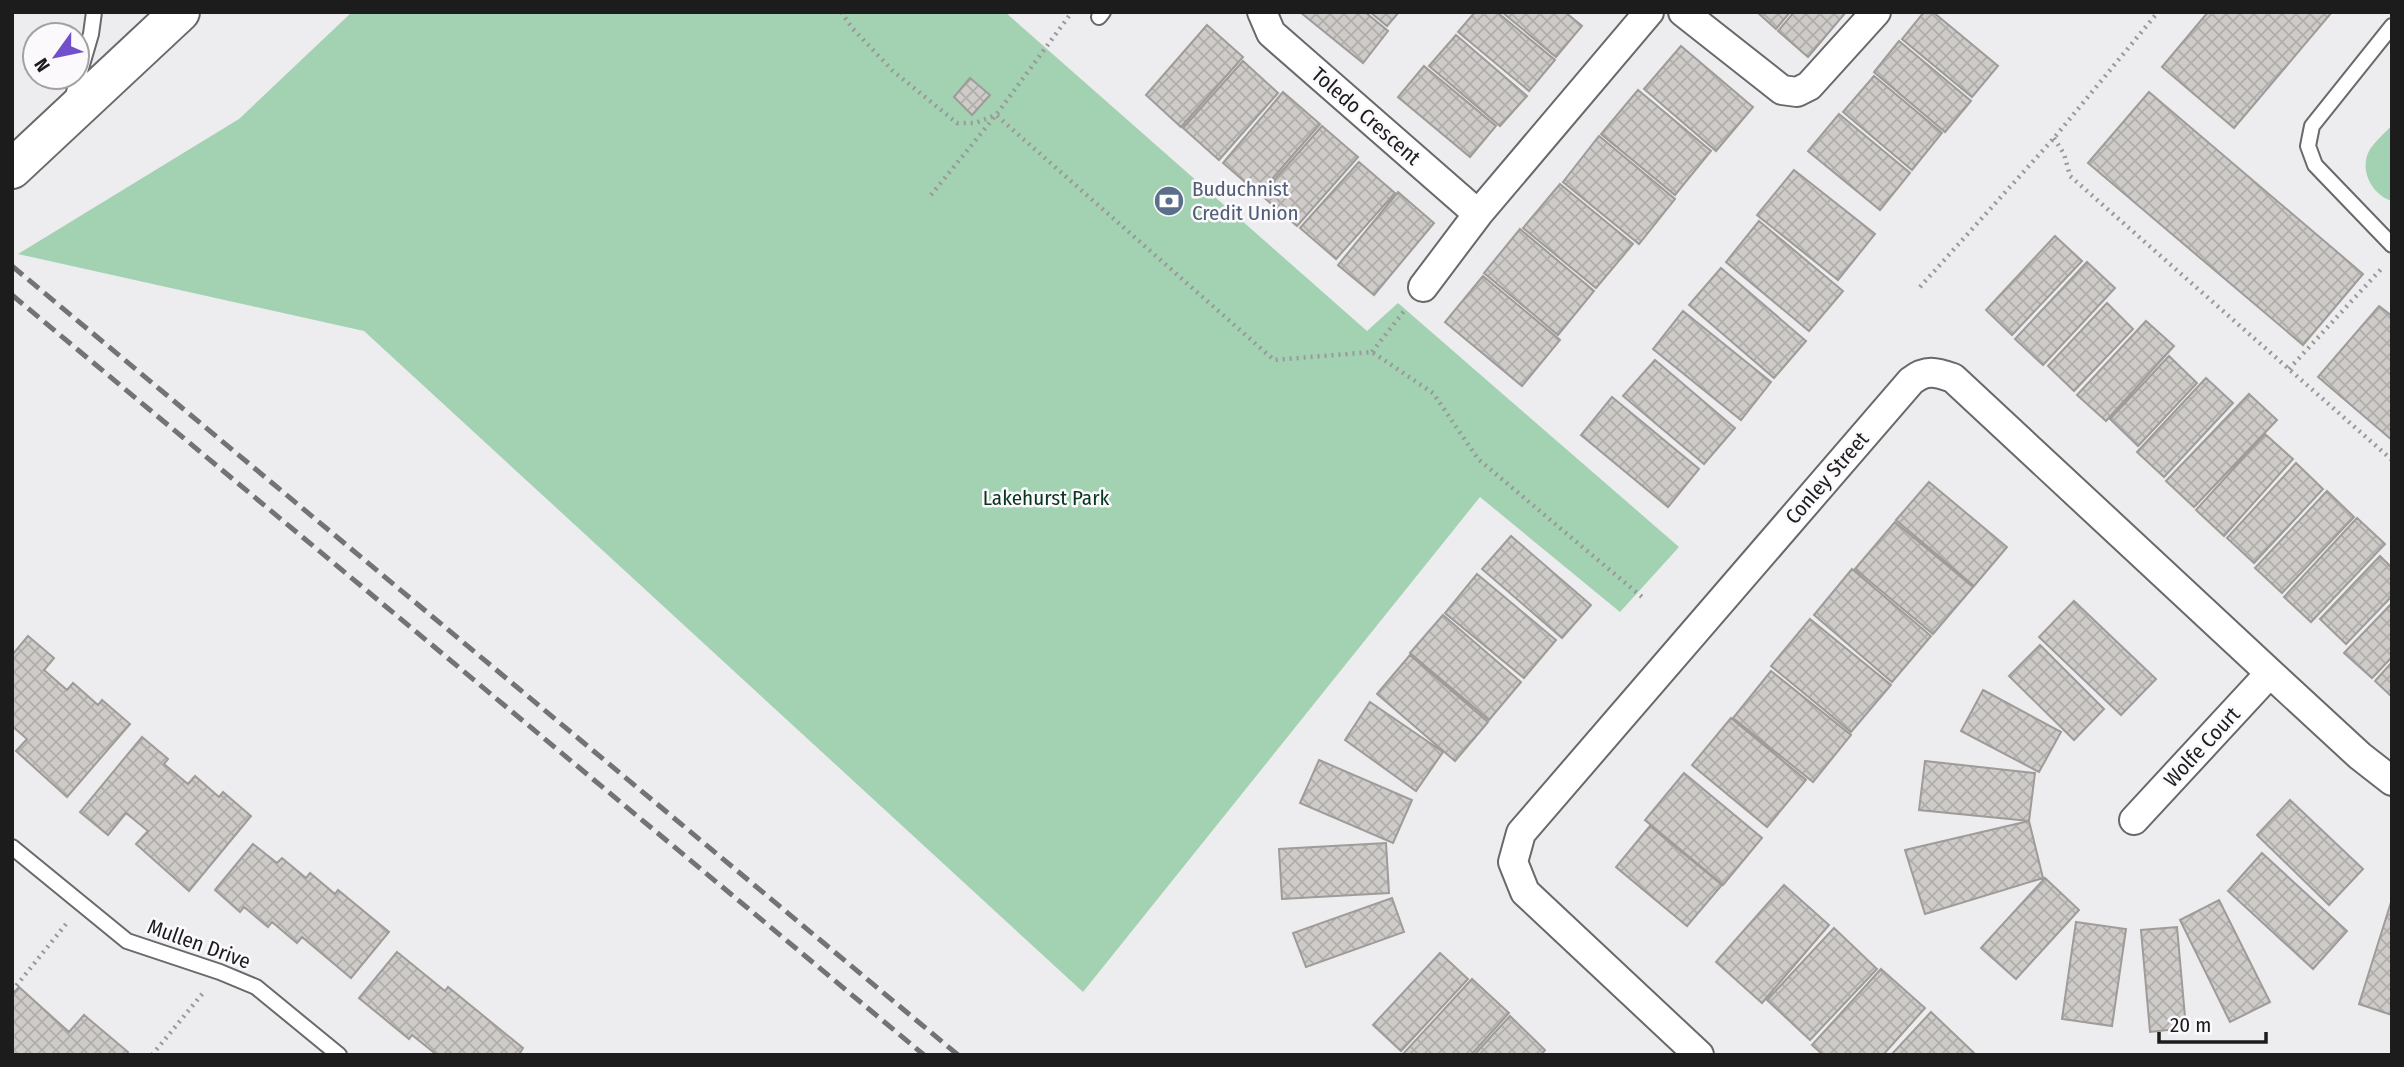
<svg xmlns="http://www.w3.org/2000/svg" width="2404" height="1067" font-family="'Fira Sans Condensed',sans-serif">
	<defs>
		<pattern id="building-cross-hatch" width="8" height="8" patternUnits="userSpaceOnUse" patternTransform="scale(1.75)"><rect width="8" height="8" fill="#cecbc8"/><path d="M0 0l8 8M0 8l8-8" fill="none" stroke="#b0aeab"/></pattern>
	</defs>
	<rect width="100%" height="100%" fill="#edecef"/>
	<path fill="#a3d2b2" d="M352,12H1005L1367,331L1398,303L1679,547L1620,612L1480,497L1083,992L364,331L18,254L239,119Z
		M2392,125V201C2372,195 2359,170 2369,151C2374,142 2385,133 2392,125Z"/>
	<path fill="url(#building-cross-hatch)" stroke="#9e9b99" stroke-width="2" d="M1300,12H1365L1388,31L1363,63Z
		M1370,12H1399L1387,26Z
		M1475,12H1497L1555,60L1529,91L1458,32Z
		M1502,12H1565L1582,26L1556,57Z
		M1757,12H1790L1776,29Z
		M1794,12H1846L1808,57L1778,31Z
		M1924,12H1933L1998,66L1972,97L1902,39Z
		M2208,12H2332L2234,128L2162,67Z
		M1207,25L1243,57L1181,127L1146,95Z
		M1456,35L1527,96L1500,126L1429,66Z
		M1899,41L1971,101L1945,132L1874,72Z
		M1681,46L1753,107L1716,151L1644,89Z
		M1243,61L1278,93L1219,160L1183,128Z
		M1424,66L1496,126L1470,157L1398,97Z
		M1874,76L1942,133L1912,170L1843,112Z
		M970,78L990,95L972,115L954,97Z
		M1638,90L1711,151L1675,195L1601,134Z
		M1283,92L1320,124L1259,194L1223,163Z
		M2149,92L2363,274L2303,345L2088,163Z
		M1839,114L1910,173L1880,210L1808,151Z
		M1322,126L1358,157L1297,226L1261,195Z
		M1599,136L1675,199L1639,244L1563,182Z
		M1359,162L1395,193L1336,259L1300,228Z
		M1794,170L1875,234L1838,280L1757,215Z
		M1560,184L1633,244L1596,288L1523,228Z
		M1398,192L1434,223L1374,295L1338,265Z
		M1759,221L1843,291L1809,331L1726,262Z
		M1520,229L1594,291L1558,335L1484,273Z
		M2055,236L2082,261L2012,335L1986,310Z
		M2087,262L2115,288L2043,365L2015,339Z
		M1721,268L1806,341L1774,378L1689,305Z
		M1483,276L1560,340L1522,386L1445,322Z
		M2107,303L2133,329L2074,391L2048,366Z
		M2379,306L2392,316V440L2318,377Z
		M1683,311L1771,382L1741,420L1653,349Z
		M2146,321L2174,346L2106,421L2077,395Z
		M2169,356L2197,383L2138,446L2110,419Z
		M1655,360L1735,428L1704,464L1623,396Z
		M2206,378L2233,403L2164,477L2137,452Z
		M2249,394L2277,420L2194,507L2166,481Z
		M1612,397L1699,469L1668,507L1581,435Z
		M2265,434L2293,459L2224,536L2196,510Z
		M2296,463L2323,489L2254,563L2227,538Z
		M1929,482L2007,547L1974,586L1896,520Z
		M2327,491L2354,517L2282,593L2255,568Z
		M2357,518L2385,544L2311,622L2284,597Z
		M1895,522L1973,587L1933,634L1855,569Z
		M1511,536L1591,605L1562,638L1482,569Z
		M2380,556L2392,568V596L2346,644L2320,619Z
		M1852,569L1931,636L1892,682L1814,615Z
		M1477,574L1556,640L1524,678L1445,613Z
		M2074,601L2156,679L2121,715L2039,637Z
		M2392,603V657L2372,678L2344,653Z
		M1443,615L1521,682L1489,720L1410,653Z
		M1810,619L1891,685L1851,732L1771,666Z
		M28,636L54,658L44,670L67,690L73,683L98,705L102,700L130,724L67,797L16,751L27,739L12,726V655Z
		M2040,645L2104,709L2074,740L2009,676Z
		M1410,655L1488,722L1455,761L1377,694Z
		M2392,662V697L2375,681Z
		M1771,671L1851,735L1813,782L1733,718Z
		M1983,690L2061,732L2039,772L1961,731Z
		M1370,702L1443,752L1416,791L1345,740Z
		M1731,718L1806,780L1767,827L1692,765Z
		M142,737L168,759L164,764L188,784L195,776L219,797L223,792L251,816L189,891L136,844L148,831L126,813L108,835L80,812Z
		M1319,760L1412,800L1393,843L1300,803Z
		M1925,761L2035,773L2029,821L1919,810Z
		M1684,773L1762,838L1723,885L1645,820Z
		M2290,800L2363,869L2329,905L2257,835Z
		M2029,821L2043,878L1925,914L1905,850Z
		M1650,826L1722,885L1687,926L1616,867Z
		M1386,843L1389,893L1282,899L1279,849Z
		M253,844L277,863L282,858L306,878L310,873L335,894L338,890L389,932L351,978L302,937L297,943L272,922L268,927L244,907L240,912L215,890Z
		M2262,853L2347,931L2313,969L2228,891Z
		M2045,878L2079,910L2016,979L1981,948Z
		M1784,885L1829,925L1762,1003L1716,962Z
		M1392,898L1404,932L1306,967L1293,933Z
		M2392,899V1015L2359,1004Z
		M2219,900L2270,1002L2230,1022L2180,920Z
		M2076,922L2126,929L2112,1026L2062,1019Z
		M2177,927L2186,1028L2150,1032L2141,930Z
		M1834,928L1877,969L1810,1040L1767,1000Z
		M397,952L445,991L448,987L523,1048L520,1053L522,1055H437L412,1035L409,1039L359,998Z
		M1440,953L1468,979L1401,1051L1373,1025Z
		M1881,969L1925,1008L1883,1055H1823L1812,1045Z
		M1472,979L1509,1013L1471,1055L1403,1054Z
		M19,987L69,1032L84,1015L128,1052L125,1055H12V995Z
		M1931,1012L1974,1053L1973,1055H1891Z
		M1510,1016L1545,1050L1541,1055H1474Z"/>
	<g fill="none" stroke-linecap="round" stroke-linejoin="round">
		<g stroke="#69686a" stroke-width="18">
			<path id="lane" d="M1099,17L1103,12
				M2392,26L2312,126L2308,146L2315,165L2392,245
				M72,99L91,34L94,12
				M12,847L127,941L220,972L256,987L339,1055"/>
		</g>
		<g stroke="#69686a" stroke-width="32">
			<path id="street" d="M1262,12L1271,33L1478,214
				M1683,12L1782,90L1797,92L1809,86L1876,12
				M1423,287L1478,214L1649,12
				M2134,820L2270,673
				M1699,1055L1525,892L1513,862L1521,833L1911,381C1926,369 1936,372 1953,378L2270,673L2360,756L2392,781"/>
		</g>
		<g stroke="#69686a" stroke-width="42">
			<path id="secondary" d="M12,169L180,12"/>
		</g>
		<path stroke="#99989a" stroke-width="4.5" stroke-dasharray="2 5" stroke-linecap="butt" d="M841,12L853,29L893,71L957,123H975L996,115L1274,360L1372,352L1433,393L1478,459L1642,597
			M2054,138L2064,154L2070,176L2392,460
			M931,195L996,115L1072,12
			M1920,287L2054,138L2158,12
			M1372,352L1404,311
			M2289,369L2383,267
			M12,991L66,924
			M152,1055L203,993"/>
		<use href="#lane" stroke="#fff" stroke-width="14"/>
		<use href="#street" stroke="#fff" stroke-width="28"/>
		<use href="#secondary" stroke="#fff" stroke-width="38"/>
		<path stroke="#737274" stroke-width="5" stroke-dasharray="14 7" stroke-linecap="butt" d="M12,266L958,1055
			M12,295L924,1055"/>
	</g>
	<defs>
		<g id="bank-disc" transform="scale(1.575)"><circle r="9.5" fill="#5c6f8a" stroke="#fbf9fc"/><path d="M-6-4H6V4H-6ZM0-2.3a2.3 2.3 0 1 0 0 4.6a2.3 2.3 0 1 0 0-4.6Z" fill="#fff"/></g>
	</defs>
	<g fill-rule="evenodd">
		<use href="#bank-disc" x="1169" y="201"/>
	</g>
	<g text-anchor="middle" stroke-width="5" stroke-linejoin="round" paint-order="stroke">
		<g font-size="21" fill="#1c1c1d" stroke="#fbf9fc">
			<text transform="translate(1366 116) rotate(41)" y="7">Toledo Crescent</text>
			<text transform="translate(1827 478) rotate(-49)" y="7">Conley Street</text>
			<text transform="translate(2202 747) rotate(-47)" y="7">Wolfe Court</text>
			<text transform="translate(199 944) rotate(20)" y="7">Mullen Drive</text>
		</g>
		<g font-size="21" fill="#4e5e75" stroke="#fbf9fc" text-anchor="start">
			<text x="1192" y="196">Buduchnist<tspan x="1192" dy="24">Credit Union</tspan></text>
		</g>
		<g font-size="21" fill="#07351d" stroke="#fbf9fc">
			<text x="1046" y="505">Lakehurst Park</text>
		</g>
	</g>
	<rect width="2404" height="1067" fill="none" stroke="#1c1c1d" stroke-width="28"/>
	<g transform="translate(56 56) rotate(237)"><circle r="33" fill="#fbf9fc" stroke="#a2a1a3" stroke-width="2"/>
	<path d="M0-5L12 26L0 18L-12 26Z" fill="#7150c9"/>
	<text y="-10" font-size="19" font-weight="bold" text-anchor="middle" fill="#1c1c1d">N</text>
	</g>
	<path d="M2159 1032v10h107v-10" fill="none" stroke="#1c1c1d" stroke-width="3.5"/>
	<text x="2170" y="1032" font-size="21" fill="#1c1c1d" stroke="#fbf9fc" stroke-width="5" paint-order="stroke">20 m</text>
</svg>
